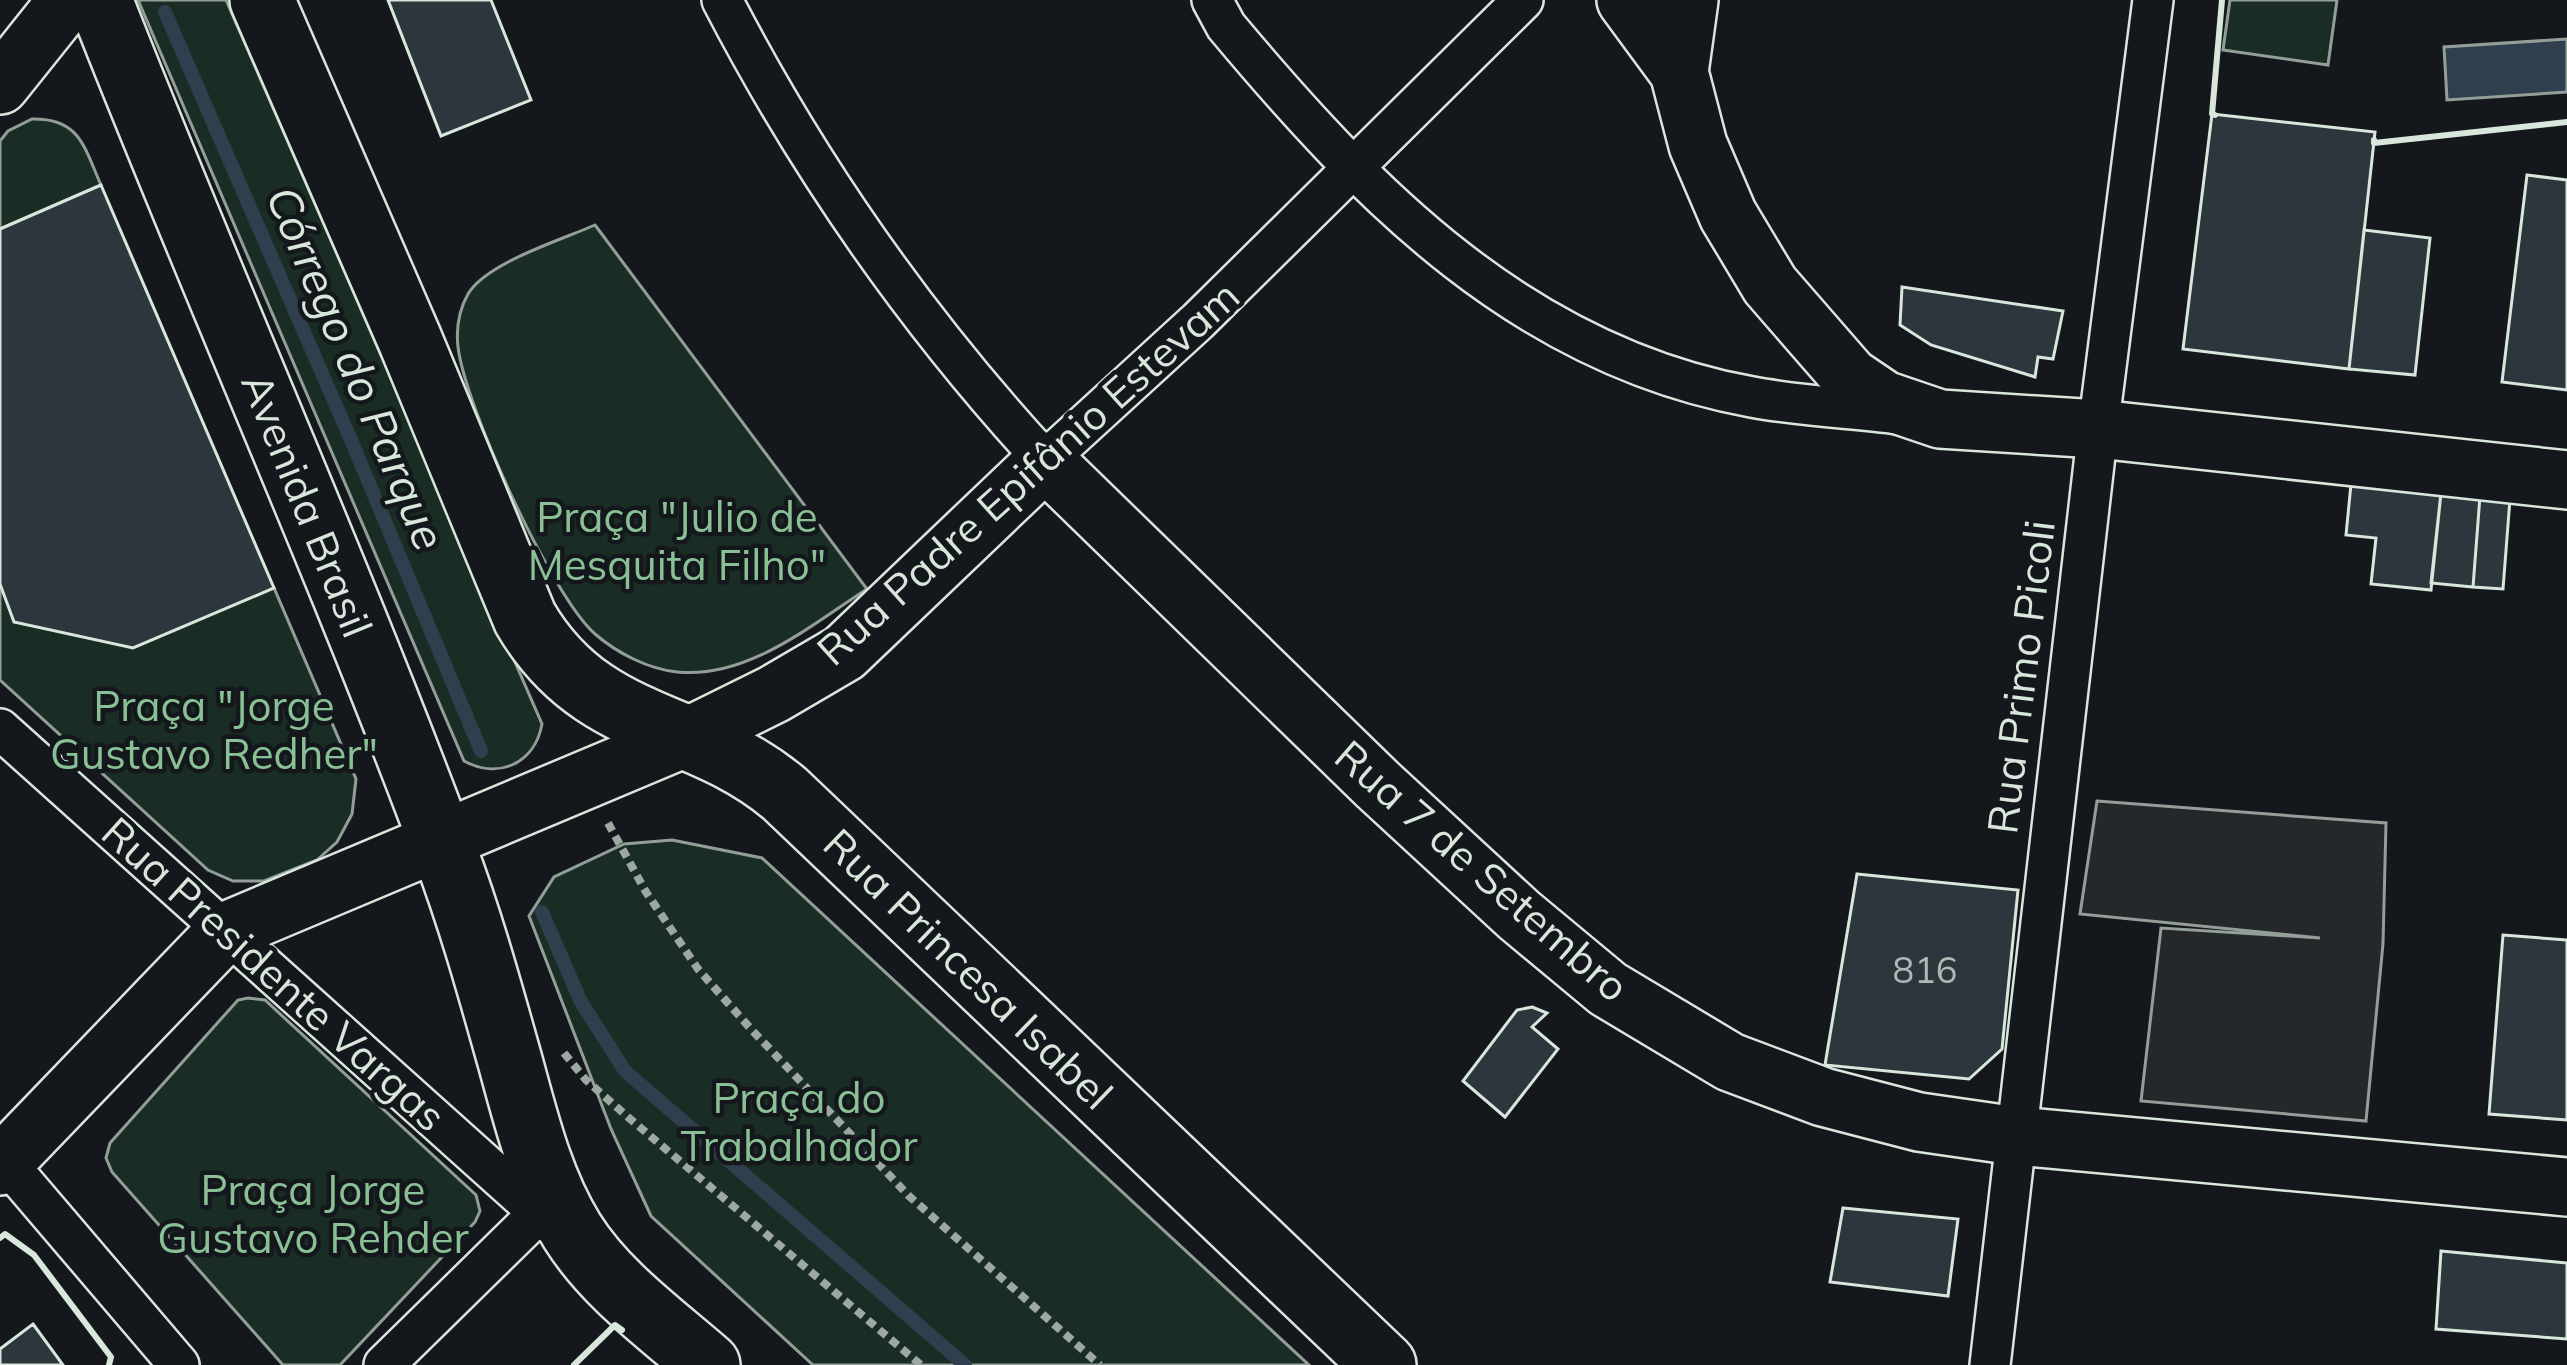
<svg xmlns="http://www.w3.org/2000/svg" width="2567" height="1365" font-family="Mulish,sans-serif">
	<rect width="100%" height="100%" fill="#14181c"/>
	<path fill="#1a2d24" stroke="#939e99" stroke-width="3" d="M138,0H226L542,724C535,763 499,780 464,761Z
		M2230,0H2337L2328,65L2223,50Z
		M32,119C80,118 84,147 101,185L0,229V141L8,131Z
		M595,225L867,589C811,625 748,679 677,672C648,669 617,653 595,634C551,595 465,406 458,347C456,329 459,310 468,294C486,263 561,240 595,225Z
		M0,584L15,622L274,588L356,779L352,814L337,842L317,860L264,881H233L208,870L0,680Z
		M672,840L762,858L1309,1365H813L651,1216L611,1129L529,916L554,877L624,844Z
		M248,998L265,1000L476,1195L480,1211L475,1222L340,1365H283L112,1172L106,1158L110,1143L238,1000Z"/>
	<path fill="#24282b" stroke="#939e99" stroke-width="3" d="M2097,801L2386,823L2383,944L2366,1121L2141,1101L2161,928L2320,938L2080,914Z"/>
	<path fill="#2f3f4d" stroke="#939e99" stroke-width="3" d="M2567,39V92L2447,100L2444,47Z"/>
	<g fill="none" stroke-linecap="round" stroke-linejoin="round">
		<path stroke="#2f3f4d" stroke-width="14" d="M165,12L351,440L481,751
			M542,912L581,1002L625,1071L965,1365"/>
	</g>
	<path fill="#2c363c" stroke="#d8e6dc" stroke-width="3" d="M388,0H491L531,100L441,136Z
		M2212,114L2375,132L2349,369L2183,349Z
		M2527,175L2567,180V390L2502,382Z
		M101,185L274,588L133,648L14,622L0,584V229Z
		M2364,230L2430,238L2415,375L2349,369Z
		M1902,287L2063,311L2053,359L2038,357L2035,377L1931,345L1900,325Z
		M2351,484L2441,493L2431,590L2371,584L2376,538L2346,535Z
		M2441,493L2480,496L2473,587L2431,583Z
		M2480,496L2510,499L2503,589L2473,587Z
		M1857,874L2018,890L2002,1049L1969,1079L1825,1065Z
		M2503,935L2567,940V1120L2489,1114Z
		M1532,1007L1547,1013L1532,1027L1558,1049L1505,1117L1463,1081L1517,1010Z
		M1843,1208L1958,1219L1948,1296L1830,1282Z
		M2441,1251L2567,1263V1339L2436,1329Z
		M33,1324L63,1365H0V1349Z"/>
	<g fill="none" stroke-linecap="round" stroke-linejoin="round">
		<g stroke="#d8e6dc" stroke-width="44">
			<path id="street" d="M722,0C810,170 916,321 1045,461L1198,321L1523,0
				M1212,0L1226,26C1368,196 1524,356 1752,397C1800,406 1850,408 1898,414
				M0,729L554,1226
				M5,1161L179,1365
				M384,1365L540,1212
				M1990,1365L2098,429L2153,0"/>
		</g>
		<g stroke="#d8e6dc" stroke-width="62">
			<path id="secondary" d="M1626,0L1679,72L1698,145L1728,215L1770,285L1850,377L1884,400L1940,419L2098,429L2567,480
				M1679,72L1689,0
				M0,85L68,0
				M0,1166L226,931L685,738L774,694L844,653L1045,461L1378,785L1519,915L1608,989L1730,1062L1823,1097L1919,1122L2016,1136L2567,1187"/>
		</g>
		<g stroke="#d8e6dc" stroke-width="68">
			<path id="primary" d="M100,0C212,286 338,565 445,852C471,921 490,990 510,1061C526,1119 540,1179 572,1231C605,1284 661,1324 708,1365
				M262,0L410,340L525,618C592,733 695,718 785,794L1384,1365"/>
		</g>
		<path stroke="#9da8a2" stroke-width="8" stroke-dasharray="9 6" stroke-linecap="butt" d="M608,823L646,892L698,969L750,1028L909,1196L1100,1365
			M564,1053L586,1080L629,1118L921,1365"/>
		<use href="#street" stroke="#14181c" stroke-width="39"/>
		<use href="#secondary" stroke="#14181c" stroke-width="57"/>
		<use href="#primary" stroke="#14181c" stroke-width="63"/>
		<path stroke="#d8e6dc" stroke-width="6" d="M2215,115L2212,114L2222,0
			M2374,140V143L2567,122
			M0,1238L5,1234L34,1255L111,1357L109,1365
			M574,1365L615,1325L622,1330"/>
	</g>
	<g text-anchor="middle" stroke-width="9" stroke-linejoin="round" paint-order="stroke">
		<g font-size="36" fill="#adbab4">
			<text x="1925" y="983">816</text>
		</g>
		<g font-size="42" fill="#d8e6dc" stroke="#14181c">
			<text transform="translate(1028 473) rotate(-42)" y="15">Rua Padre Epifânio Estevam</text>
			<text transform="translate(307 505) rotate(68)" y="15">Avenida Brasil</text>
			<text transform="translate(2021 677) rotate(-83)" y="15">Rua Primo Picoli</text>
			<text transform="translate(1482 871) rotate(41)" y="15">Rua 7 de Setembro</text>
			<text transform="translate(968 969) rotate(44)" y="15">Rua Princesa Isabel</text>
			<text transform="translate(274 974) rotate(42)" y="15">Rua Presidente Vargas</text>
		</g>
		<g font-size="42" fill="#8ac095" stroke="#14181c">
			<text x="677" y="532">Praça "Julio de<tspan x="677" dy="48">Mesquita Filho"</tspan></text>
			<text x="214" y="721">Praça "Jorge<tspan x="214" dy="48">Gustavo Redher"</tspan></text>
			<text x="799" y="1113">Praça do<tspan x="799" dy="48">Trabalhador</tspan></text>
			<text x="313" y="1205">Praça Jorge<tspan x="313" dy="48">Gustavo Rehder</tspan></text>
		</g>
		<g font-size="45" font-style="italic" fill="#d8e6dc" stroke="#14181c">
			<text transform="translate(356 368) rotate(67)" y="16">Córrego do Parque</text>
		</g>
	</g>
</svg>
